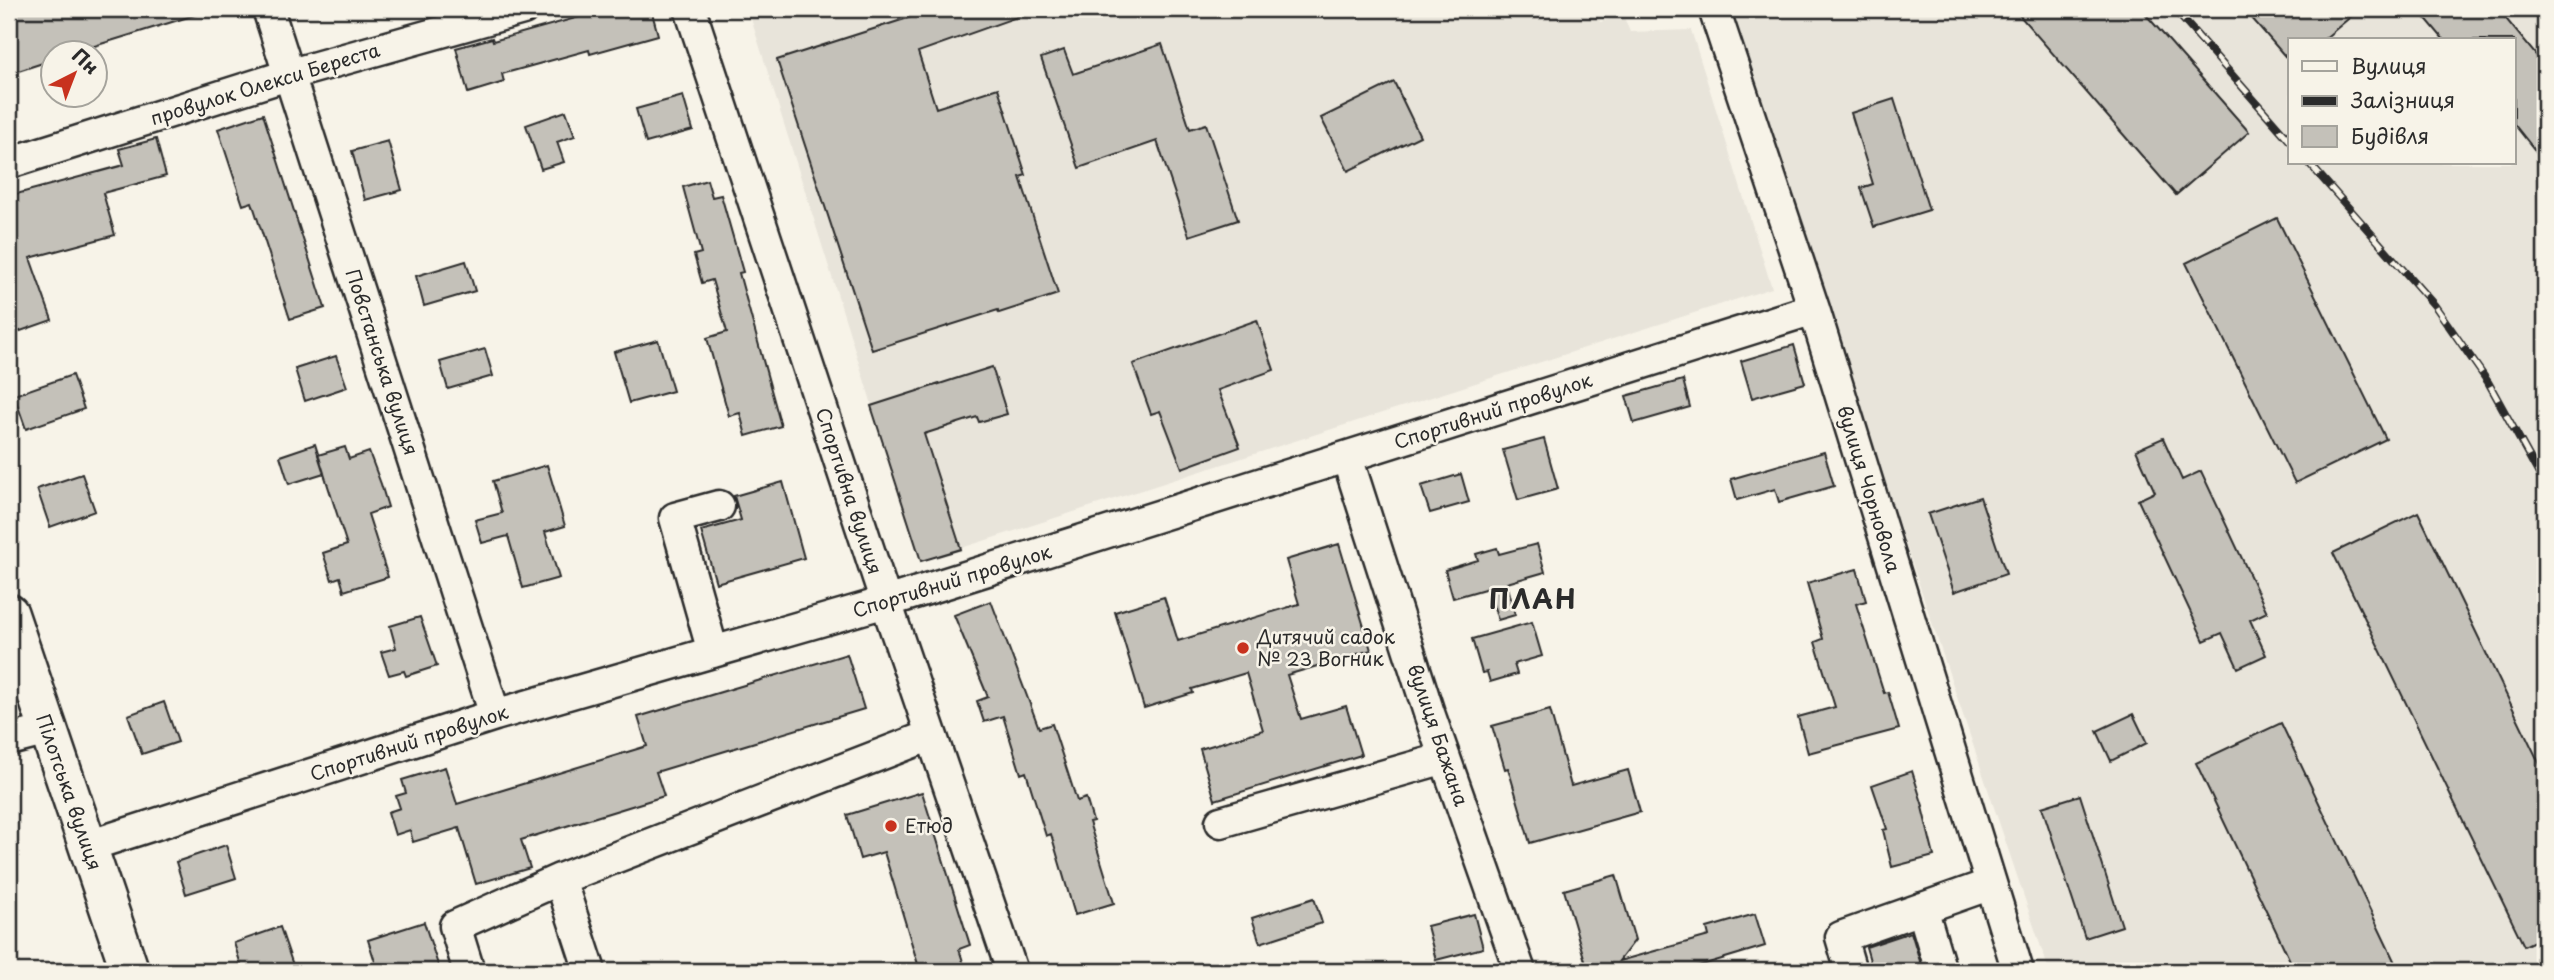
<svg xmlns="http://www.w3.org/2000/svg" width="2554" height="980" font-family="'Playpen Sans',sans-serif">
	<rect width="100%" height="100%" fill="#f7f3e8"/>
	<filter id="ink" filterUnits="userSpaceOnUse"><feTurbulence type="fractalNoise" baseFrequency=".0143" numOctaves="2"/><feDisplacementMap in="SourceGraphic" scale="14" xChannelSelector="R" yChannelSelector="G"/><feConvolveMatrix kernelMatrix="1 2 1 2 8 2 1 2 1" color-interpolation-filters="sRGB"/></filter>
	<g filter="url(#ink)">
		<path fill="#e8e4da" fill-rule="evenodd" d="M748,9H1596L1600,22L1623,15L1630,32L1691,30L1772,288L921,561Z
			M1726,9H2545V971H2049ZM2290,40H2514V163H2290Z"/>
		<path fill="#c4c1b9" stroke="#2b2b2b" stroke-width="2" d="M28,9H197L198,14L75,52H52V60L9,74V15Z
			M577,9H651L658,35L590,54L589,50L502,74L504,82L468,93L456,48L492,38L493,41L579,17Z
			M912,9H1031V12L918,52L936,108L998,88L1026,175L1020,177L1058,294L999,313L998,310L872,350L777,60L914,16Z
			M2014,9H2141L2249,132L2176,195Z
			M2244,9H2360L2323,40H2290V62Z
			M2418,9H2498L2545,66V163L2514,124V40H2444Z
			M1162,44L1190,129L1206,124L1238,220L1189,236L1157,141L1079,168L1041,58L1064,50L1073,74Z
			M1394,82L1420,136L1348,171L1321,118Z
			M683,96L693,130L646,143L636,109Z
			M1894,99L1929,210L1874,227L1861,188L1873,184L1851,113Z
			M566,111L575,136L557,142L564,162L541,169L526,125Z
			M263,114L325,308L290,319L252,202L243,205L218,129Z
			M156,139L166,176L103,193L115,235L30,258L52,320L9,335V196L124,165L119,149Z
			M388,141L402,190L365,200L352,151Z
			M707,180L712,197L721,195L743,272L739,273L781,426L746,436L740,413L729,416L707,338L727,332L712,280L702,283L694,255L701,253L683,187Z
			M2277,218L2386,439L2295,483L2186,263Z
			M466,261L475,291L424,306L416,276Z
			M1257,320L1274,370L1218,390L1240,447L1182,468L1160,411L1151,414L1133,364Z
			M658,340L673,391L629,403L614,352Z
			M1794,345L1805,383L1752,398L1741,361Z
			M485,349L493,376L448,389L440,362Z
			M336,356L347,387L305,401L295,369Z
			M992,367L1007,414L979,422L977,417L924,434L961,549L921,561L871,406Z
			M72,375L84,409L26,429L14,395Z
			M1683,380L1690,407L1634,423L1626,396Z
			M2163,438L2182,480L2201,471L2267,612L2250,620L2266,655L2238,668L2222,633L2204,641L2138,500L2155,492L2136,450Z
			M1544,439L1558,489L1518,500L1503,450Z
			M315,444L324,473L289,484L280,456Z
			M345,447L349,459L369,452L381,484L388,507L368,514L388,577L344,591L340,577L332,580L323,553L347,545L318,455Z
			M1824,452L1834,486L1779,502L1775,489L1737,500L1731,479Z
			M547,465L565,526L545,532L559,578L523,588L508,536L482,543L475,520L502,513L493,481Z
			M82,474L95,511L50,527L37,489Z
			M1461,474L1469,502L1430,513L1421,486Z
			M783,482L804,558L716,583L701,531L741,520L734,496Z
			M1980,497L2006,574L1954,592L1928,514Z
			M2418,512L2545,775V936L2524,946L2333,553Z
			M1339,544L1371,650L1287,675L1301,719L1346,706L1361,755L1215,800L1200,749L1263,730L1246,673L1192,689L1193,693L1144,708L1115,612L1164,597L1178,641L1299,604L1286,560Z
			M1537,544L1545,572L1507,583L1515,615L1498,620L1488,588L1453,598L1445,570L1478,560L1476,554L1497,548L1499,554Z
			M1857,569L1866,601L1856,604L1884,693L1888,692L1899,729L1808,753L1798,717L1835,707L1815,642L1823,639L1807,583Z
			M991,601L1039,728L1052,724L1077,801L1086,798L1093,821L1089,822L1114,903L1075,915L1051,834L1046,836L1026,772L1021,774L1003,716L984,722L977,701L988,697L954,615Z
			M420,617L437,666L406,676L404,671L389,675L381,652L396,648L390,626Z
			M1532,622L1542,656L1514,664L1517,674L1490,682L1487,672L1482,673L1472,639Z
			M847,654L864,709L656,772L664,796L521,840L530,868L476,884L459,828L413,842L410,830L395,835L388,812L400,808L396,796L406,793L402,780L445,767L457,804L647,746L638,717Z
			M164,702L178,742L142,754L128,715Z
			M1550,710L1571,786L1628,770L1640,812L1530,843L1508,768L1505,769L1492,726Z
			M2133,714L2147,743L2111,761L2097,731Z
			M2281,723L2399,971H2295L2196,763Z
			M1912,771L1923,806L1922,807L1934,856L1892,867L1883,830L1887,829L1872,785Z
			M922,792L970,945L959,949L966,971H920L884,852L860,859L847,815Z
			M2080,795L2122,926L2085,938L2042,807Z
			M226,845L236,878L186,894L176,862Z
			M1616,875L1635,940L1619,961L1709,936L1707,928L1755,914L1765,946L1692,968L1693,971H1588L1564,890Z
			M1314,898L1322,923L1260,943L1252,918Z
			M1474,914L1483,948L1436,960L1427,926Z
			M424,922L440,971H378L368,940Z
			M280,927L295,971H243L234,943Z
			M1911,932L1923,971H1873L1866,947Z"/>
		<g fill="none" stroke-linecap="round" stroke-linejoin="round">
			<g stroke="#2b2b2b" stroke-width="35">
				<path id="minor" d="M268,9L495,715
					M690,9L886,602L1012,971
					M1714,9L1814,309L2018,971
					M9,163L291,74L523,9
					M1347,457L1429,713L1520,971
					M713,652L675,518L719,506
					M9,740L48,730
					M1221,822L1445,758
					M88,846L495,715L886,602L1814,309
					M560,879L590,971
					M1922,908L1941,971
					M469,971L455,926L560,879L931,735
					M1851,971L1841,937L1991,884"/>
			</g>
			<g stroke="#2b2b2b" stroke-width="42">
				<path id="major" d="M9,613L130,971"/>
			</g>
			<use href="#minor" stroke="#f7f3e8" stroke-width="30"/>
			<use href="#major" stroke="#f7f3e8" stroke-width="37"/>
			<g stroke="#2b2b2b" stroke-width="8">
				<path id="rail" d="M2174,9L2290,141
					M2309,163L2435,306L2488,382L2545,485"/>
			</g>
			<use href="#rail" stroke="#f7f3e8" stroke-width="5" stroke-dasharray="16" stroke-linecap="butt"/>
		</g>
	</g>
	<g fill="#c8321e" stroke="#f7f3e8" stroke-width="2.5">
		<circle cx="1243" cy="648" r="7"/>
		<circle cx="891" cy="826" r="7"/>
	</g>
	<g text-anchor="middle" stroke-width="5" stroke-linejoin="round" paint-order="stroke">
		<g font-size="19" fill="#2b2b2b" stroke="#f7f3e8">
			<text transform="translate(265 84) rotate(-17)" y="7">провулок Олекси Береста</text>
			<text transform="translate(382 362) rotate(72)" y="7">Повстанська вулиця</text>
			<text transform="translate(1493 411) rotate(-18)" y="7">Спортивний провулок</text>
			<text transform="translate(1869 489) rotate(73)" y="7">вулиця Чорновола</text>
			<text transform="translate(849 491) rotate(72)" y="7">Спортивна вулиця</text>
			<text transform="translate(952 581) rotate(-17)" y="7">Спортивний провулок</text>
			<text transform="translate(1438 735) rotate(71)" y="7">вулиця Бажана</text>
			<text transform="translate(409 743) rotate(-18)" y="7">Спортивний провулок</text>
			<text transform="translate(69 792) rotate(71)" y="7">Пілотська вулиця</text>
		</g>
		<g font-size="19" fill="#2b2b2b" stroke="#f7f3e8" text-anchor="start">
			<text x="1257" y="644">Дитячий садок<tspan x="1257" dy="22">№ 23 Вогник</tspan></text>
			<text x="905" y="833">Етюд</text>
		</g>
		<g font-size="26" font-weight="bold" letter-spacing="2" fill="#2b2b2b" stroke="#f7f3e8">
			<text x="1533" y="609">ПЛАН</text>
		</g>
	</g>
	<rect width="2554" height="980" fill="none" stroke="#f7f3e8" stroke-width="35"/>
	<rect x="18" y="18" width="2519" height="945" fill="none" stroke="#2b2b2b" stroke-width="2.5" filter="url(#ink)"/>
	<rect x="2288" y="38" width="228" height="126" fill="#f7f3e8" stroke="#a5a39c" stroke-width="2"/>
	<rect x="2302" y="61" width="35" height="10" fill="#f7f3e8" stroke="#a5a39c" stroke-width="2"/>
	<text x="2351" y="74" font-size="21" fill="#2b2b2b">Вулиця</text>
	<rect x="2302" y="96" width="35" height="10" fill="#2b2b2b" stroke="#a5a39c" stroke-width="2"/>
	<text x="2351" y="108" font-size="21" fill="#2b2b2b">Залізниця</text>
	<rect x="2302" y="126" width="35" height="21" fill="#c4c1b9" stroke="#a5a39c" stroke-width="2"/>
	<text x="2351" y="144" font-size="21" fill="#2b2b2b">Будівля</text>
	<g transform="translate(74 74) rotate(42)"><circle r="33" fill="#f7f3e8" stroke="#a5a39c" stroke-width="2"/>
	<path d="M0-5L12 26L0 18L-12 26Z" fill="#c8321e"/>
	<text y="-10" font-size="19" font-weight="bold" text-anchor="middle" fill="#2b2b2b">Пн</text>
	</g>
</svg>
